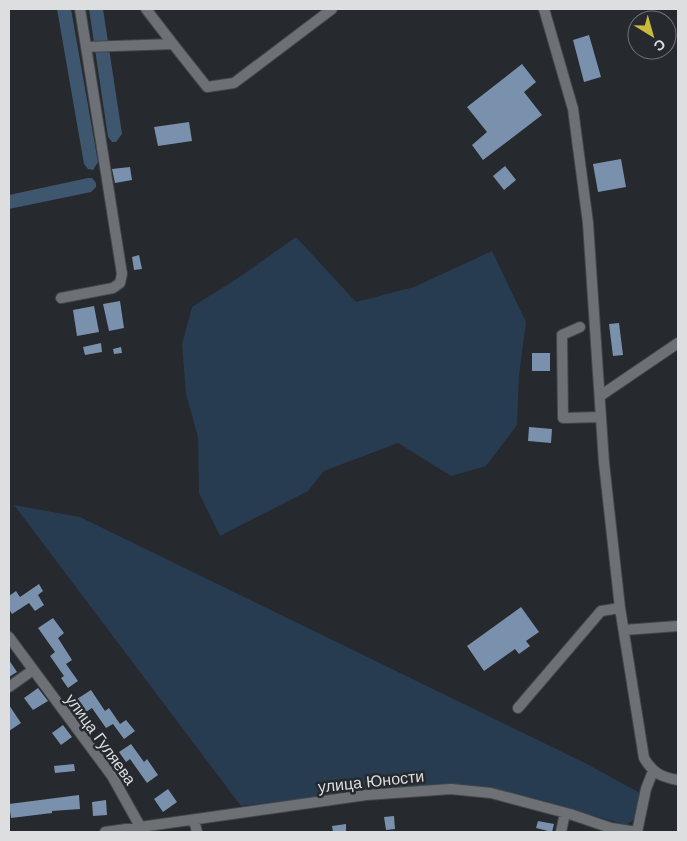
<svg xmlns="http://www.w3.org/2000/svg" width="687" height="841" font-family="Arial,sans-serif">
	<rect width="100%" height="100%" fill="#26292d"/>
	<path fill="#273b51" d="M296,237L356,302L414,287L492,251L526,322L519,376L517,425L486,466L451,476L398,443L324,471L308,491L220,536L199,493L198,437L186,394L182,344L192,307L241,276Z
		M14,505L80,517L587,764L640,793L635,819L626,825L534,798L460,784L401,787L241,806Z"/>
	<path fill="#3f566f" d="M57,9H71L98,162L93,170L88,169L84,164Z
		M89,9H103L122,134L116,142H112L108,137Z
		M88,178H92L96,183V187L91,192L9,209V195Z"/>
	<path fill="#7991ad" d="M589,35L601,77L584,82L573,40Z
		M522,64L536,82L524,92L542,115L483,160L472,145L487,132L467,107Z
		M189,122L192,141L158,146L154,127Z
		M621,159L626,187L598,192L593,164Z
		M505,166L516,180L504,190L493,176Z
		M130,167L132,180L115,183L112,169Z
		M139,255L142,269L134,270L132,257Z
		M120,301L124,328L109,331L103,304Z
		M94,306L99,332L77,336L73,310Z
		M619,323L623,355L613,356L609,324Z
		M101,343L102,352L85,355L83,347Z
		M121,347L122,353L114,354L113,349Z
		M532,353H550V371H532Z
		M529,427L552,429L551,443L528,441Z
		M39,584L43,591L38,595L44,605L35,611L29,603L12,614L9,609V596L16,591L20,597Z
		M521,607L539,632L526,641L530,646L519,654L515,649L484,671L467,646Z
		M53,618L64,633L58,638L72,660L66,664L78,681L68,688L61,678L64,676L50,656L55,652L38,628Z
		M9,660L17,672L9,677Z
		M38,688L48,701L33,710L24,698Z
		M91,690L105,711L109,708L120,724L126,720L135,731L124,739L113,724L106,728L92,708L86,712L77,699Z
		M9,705L21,723L9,731Z
		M63,725L72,737L61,745L52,733Z
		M131,744L144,762L147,759L158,775L147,783L130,759L126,762L119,752Z
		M74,764L75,771L55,773L54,766Z
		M168,789L177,802L163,812L154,799Z
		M79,795L80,809L52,811V813L11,818L9,804Z
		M106,800L107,815L93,816L92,802Z
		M394,816L395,829L386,830L384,817Z
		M538,821L554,824L552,832L536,828Z
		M346,824V832H333L332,826Z"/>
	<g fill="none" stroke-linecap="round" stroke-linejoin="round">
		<g stroke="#44474a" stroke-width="12">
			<path id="minor" d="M146,9L173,44
				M544,9L573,109L588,223L604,463L620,608L644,758C653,773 661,777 678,780
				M86,47L173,44L207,87L234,83L332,9
				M61,298L113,288L120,283L122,274L80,9
				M580,327L562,335L563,418L601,417
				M600,396L678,343
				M624,630L678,626
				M9,637L112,776L141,828
				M9,687L33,670
				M518,708L601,611L620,608
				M194,820L197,832
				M105,832L366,795L451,789L491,793L570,814L611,828L637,832
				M561,832L565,813
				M637,832L646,789L653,771"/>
		</g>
		<use href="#minor" stroke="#6d7175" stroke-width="10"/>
	</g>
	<g text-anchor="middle" stroke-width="5" stroke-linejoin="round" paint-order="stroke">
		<g font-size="16" fill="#dcdee0" stroke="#26292d">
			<text transform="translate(101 739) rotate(54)" y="6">улица Гуляева</text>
			<text transform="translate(371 781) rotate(-6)" y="6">улица Юности</text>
		</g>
	</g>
	<rect width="687" height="841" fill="none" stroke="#dcdee0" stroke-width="20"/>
	<g transform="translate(652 35) rotate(143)"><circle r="24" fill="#26292d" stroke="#6f7175"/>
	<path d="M0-4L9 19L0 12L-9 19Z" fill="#cbb939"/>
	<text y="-8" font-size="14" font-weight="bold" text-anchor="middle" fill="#dcdee0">С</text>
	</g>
</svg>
